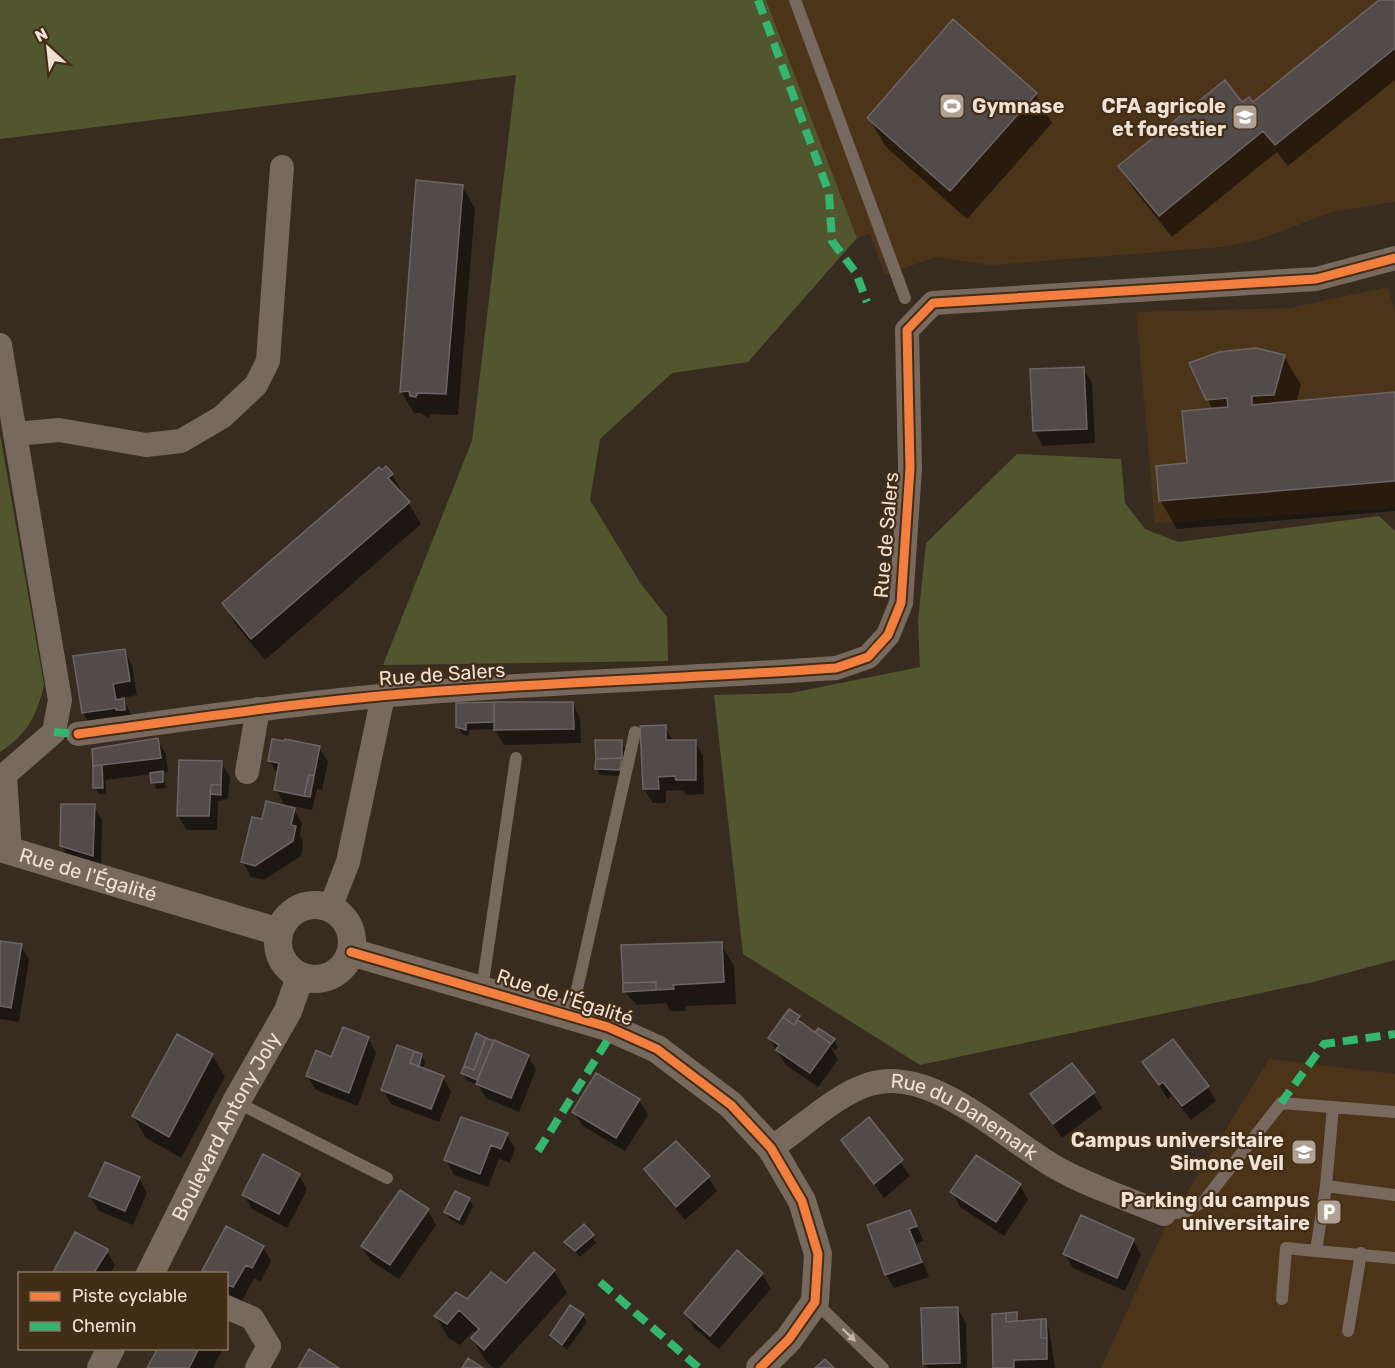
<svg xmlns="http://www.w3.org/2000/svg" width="1395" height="1368" font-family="Rubik,sans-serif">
	<rect width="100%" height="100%" fill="#382c20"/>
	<path fill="#4c3419" d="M766,0H1395V202L1332,212L1258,240L1222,247L991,265L936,257L885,275L870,234L857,238Z
		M1388,287L1395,311V508L1155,523L1136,312L1290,308Z
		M1269,1059L1395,1074V1368H1101L1164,1230Z"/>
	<path fill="#52562f" d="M0,0H766L857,238L748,362L672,373L600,439L590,500L641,584L667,617L668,661L383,665L472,441L516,75L0,139Z
		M0,434L44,685C37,715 27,735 0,752Z
		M1017,454L1121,459L1125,503L1145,529L1178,542L1379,516L1395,531V960L1313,982L920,1065L743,954L714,695L791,693L920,667L918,621L926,543Z"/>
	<path fill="#0007" d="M1381,0H1395V80L1288,166L1277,152L1172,237L1133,188L1120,167L1242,104H1253Z
		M1035,94L1052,123L967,219L886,147L869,118Z
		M462,186L475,208L458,415L430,414L429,419L421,413H414L401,391Z
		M1284,356L1301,385L1296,403L1395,394V511L1177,529L1160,500L1188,464L1213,410L1207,399Z
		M1083,368L1092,383L1095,443L1043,446L1035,431L1032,371Z
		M392,475L421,524L265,660L236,625L224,603Z
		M124,650L132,665L137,695L122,698L131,714L132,724L92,727L83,713Z
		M572,703L580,718L581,743L504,745L495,729L469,730V736L462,734L458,727V704Z
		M665,727L673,741H695L703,756L704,794L686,795L683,790L666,791V803H653L644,789Z
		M157,739L166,754L168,772L163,773L166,788L156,789L152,774L106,780V794H99L95,788L94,750Z
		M621,741L625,748L623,776L600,775L596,768Z
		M319,747L328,762L322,790L317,789L312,810L287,805L286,807L294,809L302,824L300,835L303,842L301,856L264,880L251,877L243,862L263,820L286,807L276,790L278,776L270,761Z
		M221,763L230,777L228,799L218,801L217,830H187L178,816Z
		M94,806L102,820L101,870L70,860L61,845Z
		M0,942L21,945L29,960L19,1022L0,1019Z
		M721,944L734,966L736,1004L685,1006L686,1011H670L666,1003L637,1005L624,991Z
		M799,1017L802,1025L820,1038L818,1030L834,1040L838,1047L835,1050L831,1047L838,1060L818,1087L786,1065L769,1038Z
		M477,1035L528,1056L536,1070L519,1112L486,1098L478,1085L466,1080L463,1073Z
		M368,1038L376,1053L358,1106L316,1090L307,1076Z
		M398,1047L421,1055L425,1062L423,1070L443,1077L451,1092L439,1122L391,1104L383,1090Z
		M212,1055L225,1077L181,1158L146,1138L133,1116Z
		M1144,1063L1207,1086L1216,1101L1191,1120L1172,1096L1168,1099Z
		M597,1075L639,1100L648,1115L625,1151L583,1126L574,1112Z
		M1093,1093L1102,1108L1062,1138L1032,1094Z
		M869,1119L910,1176L884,1198L843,1140Z
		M507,1135L515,1149L510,1163L499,1159L488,1187L454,1175L446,1160Z
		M646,1169L708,1177L717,1191L685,1220L655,1184Z
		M299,1175L307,1190L287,1228L252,1209L244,1195Z
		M139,1178L147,1193L133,1225L99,1211L90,1196Z
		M1020,1185L1028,1200L1004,1236L960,1207L952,1192Z
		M469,1199L473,1206L463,1226L450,1219L446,1212Z
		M428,1210L436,1225L399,1279L371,1261L362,1246Z
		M910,1212L924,1241L916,1244L929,1277L894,1288L886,1274Z
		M227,1228L263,1247L271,1261L260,1282L254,1278L242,1301L226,1293V1274L204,1271Z
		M592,1236L596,1243L580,1257L566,1242Z
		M1133,1240L1141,1255L1125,1291L1073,1268L1065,1254Z
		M106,1250L115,1265L110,1274H54Z
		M737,1252L762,1274L771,1289L719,1349L694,1328L685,1313Z
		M554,1271L567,1293L499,1368H494L485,1360L472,1338L476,1334L473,1331L460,1345L448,1338L436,1316L468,1301Z
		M958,1309L966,1323L967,1368H927L925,1364Z
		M1016,1314L1020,1322L1045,1321L1049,1328L1055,1368H995L993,1316Z
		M583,1315L587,1322L567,1350L551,1335Z
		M159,1348H223L213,1368H149Z"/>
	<path fill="#534a4a" stroke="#6d6465" stroke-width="1.5" d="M1379,0H1395V48L1275,145L1263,131L1159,216L1118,166L1225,80L1242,102L1249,97L1253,102Z
		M953,19L1037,93L950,191L867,118Z
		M416,180L463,185L446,394L418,393L416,397L410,396L409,391L400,392Z
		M1256,348L1285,355L1274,395L1252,396V405L1395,392V481L1159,501L1156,466L1187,463L1182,411L1228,407L1227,398L1206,400L1189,363L1219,352Z
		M1084,367L1087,429L1033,431L1030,369Z
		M386,466L393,474L388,478L410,502L251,639L222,603L379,467L382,470Z
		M125,649L130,681L113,684L116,700L124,698L125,710H116V708L82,713L73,656Z
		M494,702H573L574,729L494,730Z
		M494,702V722L466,723V730L456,727V703Z
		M666,725V740H696V780H676L675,776L658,777L659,789H643L640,726Z
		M158,738L161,758L93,766L92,749Z
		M272,739L284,741L285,739L320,746L314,776L309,775L304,796L274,790L279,763L268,761Z
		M595,740H622V758L596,759Z
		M622,758L620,770L595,769L596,759Z
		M179,760L222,761L221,785H211L209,816H177Z
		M102,765L103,788H93V766Z
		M163,771V782L151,783L150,773Z
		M309,775L314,776L310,797L304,796Z
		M211,785H221V795L210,794Z
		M266,801L295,808L291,825L296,826L293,841L255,866L241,862L252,817L262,819Z
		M61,804H95L93,856L60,846Z
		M0,941L22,944L11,1008L0,1006Z
		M722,942L724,982L673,985L674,989L656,990V982L623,983L621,945Z
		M656,982V990L623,992V983Z
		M789,1009L800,1016L794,1025L783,1017Z
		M783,1017L794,1025L798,1020L831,1044L810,1073L776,1050L779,1045L768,1038Z
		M343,1027L369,1037L349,1093L306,1076L316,1050L331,1057Z
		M818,1028L835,1039L831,1044L815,1032Z
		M476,1033L486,1038L474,1070L464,1066Z
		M177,1034L213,1054L169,1137L132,1116Z
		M486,1038L494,1041L477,1080L461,1073L464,1066L474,1070Z
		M1173,1039L1209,1086L1182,1106L1163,1082L1159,1085L1142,1062Z
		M494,1040L529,1055L511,1098L476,1084Z
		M397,1045L414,1051L410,1063L444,1076L431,1109L381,1090Z
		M414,1051L422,1054L419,1066L410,1063Z
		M1072,1063L1095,1092L1053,1124L1030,1094Z
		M596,1073L640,1099L616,1138L572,1112Z
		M461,1117L508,1133L501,1149L491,1145L480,1174L444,1160Z
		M869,1117L903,1160L874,1184L841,1140Z
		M676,1141L710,1176L676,1207L644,1169Z
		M263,1154L300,1174L279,1214L242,1195Z
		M976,1155L1021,1184L996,1222L950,1192Z
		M105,1162L140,1177L125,1211L89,1196Z
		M400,1190L429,1209L390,1265L361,1246Z
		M455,1191L470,1198L459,1220L444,1212Z
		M910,1210L917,1226L909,1229L922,1262L885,1275L867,1225Z
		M1081,1215L1134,1239L1117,1278L1063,1254Z
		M584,1224L594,1235L575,1251L564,1242Z
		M226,1226L264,1246L252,1268L246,1265L233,1287L226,1284V1274L202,1271Z
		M75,1232L108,1249L107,1252L93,1274H52Z
		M737,1250L763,1273L710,1336L684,1313Z
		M534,1252L555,1270L484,1350L471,1338L479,1329L459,1310L447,1324L434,1316L456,1292L467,1299L491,1272L506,1283Z
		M570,1305L584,1314L562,1345L550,1335Z
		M958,1307L960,1363L923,1364L921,1308Z
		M1017,1312V1321L1006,1322V1313Z
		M1006,1313V1322L1041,1319V1338H1047V1359L1014,1360V1368H993L992,1314Z
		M1041,1319H1046L1047,1338H1041Z
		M158,1348H199L189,1368H147Z
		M309,1349L339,1368H298Z
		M468,1358L483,1368H462Z
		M825,1359L834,1368H815Z"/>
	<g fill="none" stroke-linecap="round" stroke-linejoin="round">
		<path stroke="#78695e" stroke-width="12" d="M795,0L905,298
			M482,989L516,758
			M571,1016L635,732
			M236,1102L387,1178
			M1326,1186L1333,1107
			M1395,1195L1326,1186L1316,1251L1395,1258
			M1164,1214L1185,1212L1204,1201L1281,1103L1395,1112
			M1282,1299L1286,1248L1316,1251
			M815,1302L883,1368
			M1348,1331L1361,1253"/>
		<g stroke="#78695e" stroke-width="24">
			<path d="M0,345L60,700L54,732L0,779"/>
			<path d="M15,434L59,430L146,445L181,441L222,417L256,385L268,361L282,167"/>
			<path d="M78,734C203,717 329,698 456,690C582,681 709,677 836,668L868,657L888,635L901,603L910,468L907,330L933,303L1316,279L1395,258"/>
			<path d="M247,772L258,709"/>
			<path d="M5,776L10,852"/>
			<path d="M330,908L348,862L383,696"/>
			<path id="s1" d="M771,1148C801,1129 836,1094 870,1084C931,1065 1004,1138 1055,1167C1088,1186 1128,1199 1164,1214"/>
			<path d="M226,1307L252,1318L269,1346L257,1368"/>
		</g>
		<g stroke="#78695e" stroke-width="28">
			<path id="s2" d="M0,848L279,932"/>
			<circle cx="315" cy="942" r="37"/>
			<path d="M351,952L608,1027L657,1049L731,1105L771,1148L802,1201L818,1254L815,1302L789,1339L760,1368"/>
			<path id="s3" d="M150,1274L236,1102L288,1011L300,977"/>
			<path d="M101,1368L111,1348"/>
		</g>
		<path stroke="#33b770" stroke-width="8" stroke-dasharray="15 8" stroke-linecap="butt" d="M758,0L829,193L832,241L856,273L867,302
			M54,732L78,734
			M1281,1103L1324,1044L1395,1034
			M538,1151L614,1030
			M600,1282L699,1368"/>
		<g stroke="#422d16" stroke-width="13">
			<path id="cycleway" d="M78,734C203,717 329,698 456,690C582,681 709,677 836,668L868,657L888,635L901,603L910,468L907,330L933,303L1316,279L1395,258
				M351,952L608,1027L657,1049L731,1105L771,1148L802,1201L818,1254L815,1302L789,1339L760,1368"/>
		</g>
		<use href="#cycleway" stroke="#f27e40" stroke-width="9"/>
	</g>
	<defs><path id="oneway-solid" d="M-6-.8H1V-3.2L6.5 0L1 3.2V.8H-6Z" transform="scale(1.5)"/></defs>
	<use fill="#c5b7aa" href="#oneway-solid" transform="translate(849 1335) rotate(44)"/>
	<defs>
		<g id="stadium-square" transform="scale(1.35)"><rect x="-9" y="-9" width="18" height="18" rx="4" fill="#afa294" stroke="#422d16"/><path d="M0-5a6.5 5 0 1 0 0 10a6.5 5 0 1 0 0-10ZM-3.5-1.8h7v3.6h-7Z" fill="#fff"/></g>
		<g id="university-square" transform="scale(1.35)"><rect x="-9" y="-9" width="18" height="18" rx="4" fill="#afa294" stroke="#422d16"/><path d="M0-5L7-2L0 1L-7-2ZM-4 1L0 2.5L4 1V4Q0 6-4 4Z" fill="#fff"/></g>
		<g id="parking-square" transform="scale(1.35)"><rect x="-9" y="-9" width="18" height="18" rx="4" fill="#afa294" stroke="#422d16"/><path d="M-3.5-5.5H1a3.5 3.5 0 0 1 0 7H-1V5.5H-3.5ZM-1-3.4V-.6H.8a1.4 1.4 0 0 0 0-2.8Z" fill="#fff"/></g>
	</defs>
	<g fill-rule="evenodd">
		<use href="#stadium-square" x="952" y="106"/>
		<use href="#university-square" x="1245" y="117"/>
		<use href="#university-square" x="1304" y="1152"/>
		<use href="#parking-square" x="1329" y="1212"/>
	</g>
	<g text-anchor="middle" stroke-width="4.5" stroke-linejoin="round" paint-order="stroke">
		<g font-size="20" font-weight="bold" fill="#efe1d3" stroke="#422d16" text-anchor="end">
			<text x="972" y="113" text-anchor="start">Gymnase</text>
			<text x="1226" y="113">CFA agricole<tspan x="1226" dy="23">et forestier</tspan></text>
			<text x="1284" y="1147">Campus universitaire<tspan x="1284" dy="23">Simone Veil</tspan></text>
			<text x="1310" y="1207">Parking du campus<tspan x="1310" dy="23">universitaire</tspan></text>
		</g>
		<g font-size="20" fill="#efe1d3" stroke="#422d16">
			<text transform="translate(886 535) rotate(-85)" y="7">Rue de Salers</text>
			<text transform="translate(442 674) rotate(-4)" y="7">Rue de Salers</text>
			<text dy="7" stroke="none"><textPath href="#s2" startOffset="92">Rue de l'Égalité</textPath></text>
			<text transform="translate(565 997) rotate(18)" y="7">Rue de l'Égalité</text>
			<text dy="7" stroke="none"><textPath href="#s1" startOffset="222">Rue du Danemark</textPath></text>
			<text dy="7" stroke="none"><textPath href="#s3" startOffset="166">Boulevard Antony Joly</textPath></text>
		</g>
	</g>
	<rect x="18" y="1272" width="210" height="78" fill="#422d16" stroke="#877562" stroke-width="1.5"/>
	<rect x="30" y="1292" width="30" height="9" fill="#f27e40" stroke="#877562" stroke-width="1.5"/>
	<text x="72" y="1302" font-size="18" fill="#efe1d3">Piste cyclable</text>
	<rect x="30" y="1322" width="30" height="9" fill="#33b770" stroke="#877562" stroke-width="1.5"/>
	<text x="72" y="1332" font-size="18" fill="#efe1d3">Chemin</text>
	<g transform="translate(48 48) rotate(333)" stroke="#422d16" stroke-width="4.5" paint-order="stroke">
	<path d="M0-4.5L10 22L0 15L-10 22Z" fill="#efe1d3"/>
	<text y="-9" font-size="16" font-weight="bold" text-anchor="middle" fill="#efe1d3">N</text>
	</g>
</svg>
